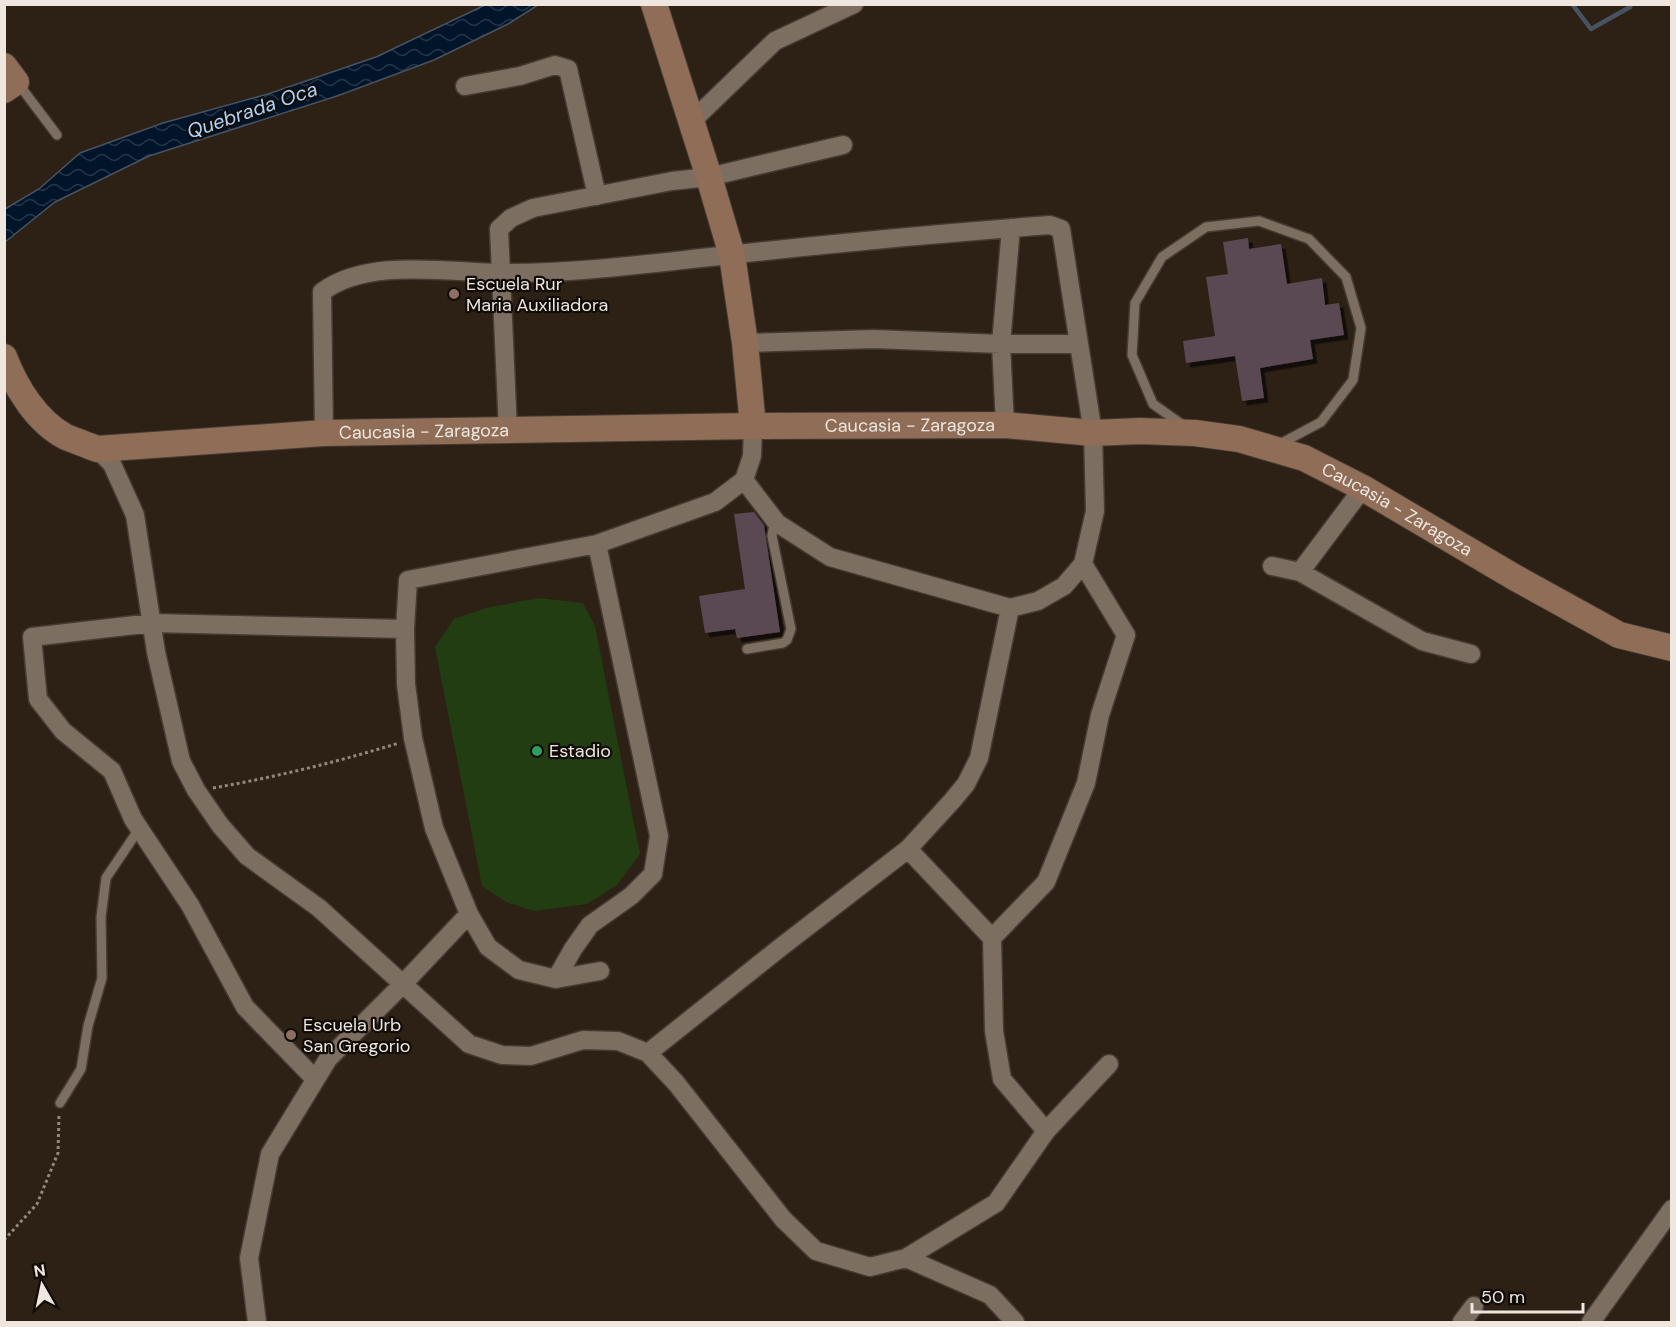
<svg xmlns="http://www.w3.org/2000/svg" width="1676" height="1327" font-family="'DM Sans',sans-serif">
	<defs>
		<pattern id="water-waves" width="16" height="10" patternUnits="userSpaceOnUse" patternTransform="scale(1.5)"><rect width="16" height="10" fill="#00142a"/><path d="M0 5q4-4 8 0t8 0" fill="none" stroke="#263648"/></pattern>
		<filter id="shadow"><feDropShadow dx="4.5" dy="4.5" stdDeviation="0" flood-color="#0009"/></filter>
	</defs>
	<rect width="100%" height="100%" fill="#2d2116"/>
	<path fill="#223d12" d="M538,598L583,603L595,626L640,854L617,885L587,904L534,911L506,902L482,886L435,647L454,619L486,608Z"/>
	<path fill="url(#water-waves)" stroke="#475360" stroke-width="1.5" d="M485,5H538L508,24L434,60L337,96L149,156L55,202L5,242V209L39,189L80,153L163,123L268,94L376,57Z"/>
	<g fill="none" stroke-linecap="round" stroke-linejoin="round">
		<path stroke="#475360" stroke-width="4.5" d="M1572,4L1591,29L1630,7L1631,4"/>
	</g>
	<path fill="#5a4952" filter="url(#shadow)" d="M1248,238L1249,249L1281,244L1287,284L1322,278L1325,305L1339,303L1344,335L1310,340L1313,359L1260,368L1264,398L1242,401L1235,356L1186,363L1183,341L1215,336L1206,277L1228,274L1223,242Z
		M754,512L764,525L780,632L737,638L735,629L705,633L699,596L745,589L734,514Z"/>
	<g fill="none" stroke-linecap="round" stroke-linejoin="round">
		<g stroke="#453b33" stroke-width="12">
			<path id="lane" d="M17,82L57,135
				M1184,426L1153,404L1132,355L1135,303L1162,257L1206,227L1259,221L1309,239L1346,277L1361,328L1353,380L1321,422L1278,445
				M747,649L783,643L787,640L791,629L772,536L773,530L777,523
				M60,1103L81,1069L88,1026L102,978L101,917L106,878L139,829"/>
		</g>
		<g stroke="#453b33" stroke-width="21">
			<path id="street" d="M465,86L520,76L555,65L568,69L597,196
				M691,122L775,41L854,4
				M745,343L874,339L1001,344H1078
				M1005,425L1001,344L1011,228
				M508,431L499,229L511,218L533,208L672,181L709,177L843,145
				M324,433L322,292C367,258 445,272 499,273C576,274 653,263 729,255C836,243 943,233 1050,225L1061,229L1093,433L1095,511L1083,564L1064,586L1038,601L1010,608L830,557L777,523L744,480
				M97,449L112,464L135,515L156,652L181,761L196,790L220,825L247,856L319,908L469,1044L502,1055L531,1056L583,1040L618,1041L648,1053L676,1083L783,1219L816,1251L870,1267L906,1258L990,1295L1015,1322
				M1272,566L1300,572L1422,641L1471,654
				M1300,572L1363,488
				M908,849L992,938
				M600,971L556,979L519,970L488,947L469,914L434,828L413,738L406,684L405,629L408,580L597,544L715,502L744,480L752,456L753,426
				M556,979L573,949L590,925L631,896L653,874L659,836L597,544
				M648,1053L781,947L908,849L952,801L966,784L979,758L1010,608
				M315,1079L245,1007L190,905L133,819L112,771L63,731L38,699L32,637L152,623L405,629
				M1046,1131L1002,1079L994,1031L992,938L1046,882L1086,783L1100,715L1126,635L1083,564
				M906,1258L996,1203L1046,1131L1109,1064
				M257,1322L249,1258L270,1154L328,1059L402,985L469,914
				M1462,1322L1474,1306
				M1591,1322L1672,1209"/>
		</g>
		<g stroke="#453b33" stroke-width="28">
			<g id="secondary">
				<path d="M654,4L709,177L732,255L745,343L753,426"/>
				<path d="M4,66L16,82L4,90"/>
				<path id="s1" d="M4,357C16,388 37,422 66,437C76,441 87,445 97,449L324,433L753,426L1005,425L1093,433L1140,431L1195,433L1239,439L1304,458L1363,488L1514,577L1619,635L1672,648"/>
			</g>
		</g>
		<path stroke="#91877e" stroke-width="3" stroke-dasharray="3 3" stroke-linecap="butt" d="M213,788C276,777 337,762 399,743
			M4,1240L37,1204L58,1153L59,1114"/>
		<use href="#lane" stroke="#7c6e61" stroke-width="9"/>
		<use href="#street" stroke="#7c6e61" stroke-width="18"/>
		<use href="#secondary" stroke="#8f6d56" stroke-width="26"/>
	</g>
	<g fill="#8d6e63" stroke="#110c08" stroke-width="2">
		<circle cx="454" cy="294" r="6"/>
		<circle cx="291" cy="1035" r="6"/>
	</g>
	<circle fill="#2e9e5b" stroke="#110c08" stroke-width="2" cx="537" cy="751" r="6"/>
	<g text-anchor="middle" stroke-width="4.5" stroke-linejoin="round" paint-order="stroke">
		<g font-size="18" fill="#eee6df" stroke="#110c08" text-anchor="start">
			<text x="466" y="290">Escuela Rur<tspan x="466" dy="21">Maria Auxiliadora</tspan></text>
			<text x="549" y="757">Estadio</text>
			<text x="303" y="1031">Escuela Urb<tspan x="303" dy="21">San Gregorio</tspan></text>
		</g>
		<g font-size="18" fill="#eee6df" stroke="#110c08">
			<text dy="6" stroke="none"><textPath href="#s1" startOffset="950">Caucasia - Zaragoza</textPath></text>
			<text dy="6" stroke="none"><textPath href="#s1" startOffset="464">Caucasia - Zaragoza</textPath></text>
			<text dy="6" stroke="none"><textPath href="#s1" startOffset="1454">Caucasia - Zaragoza</textPath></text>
		</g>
		<g font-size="20" font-style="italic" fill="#acd3fc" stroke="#110c08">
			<text transform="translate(252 110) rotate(-19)" y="7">Quebrada Oca</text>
		</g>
	</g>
	<rect width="1676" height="1327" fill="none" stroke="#eee6df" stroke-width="12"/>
	<g transform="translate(42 1285) rotate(351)" stroke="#110c08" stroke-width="4.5" paint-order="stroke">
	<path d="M0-4.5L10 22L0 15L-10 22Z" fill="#eee6df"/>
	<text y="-9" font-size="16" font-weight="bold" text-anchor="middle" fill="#eee6df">N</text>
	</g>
	<path d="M1472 1303v9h111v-9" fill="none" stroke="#eee6df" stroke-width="3"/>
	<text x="1481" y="1303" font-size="18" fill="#eee6df" stroke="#110c08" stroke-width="4.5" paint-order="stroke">50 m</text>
</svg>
